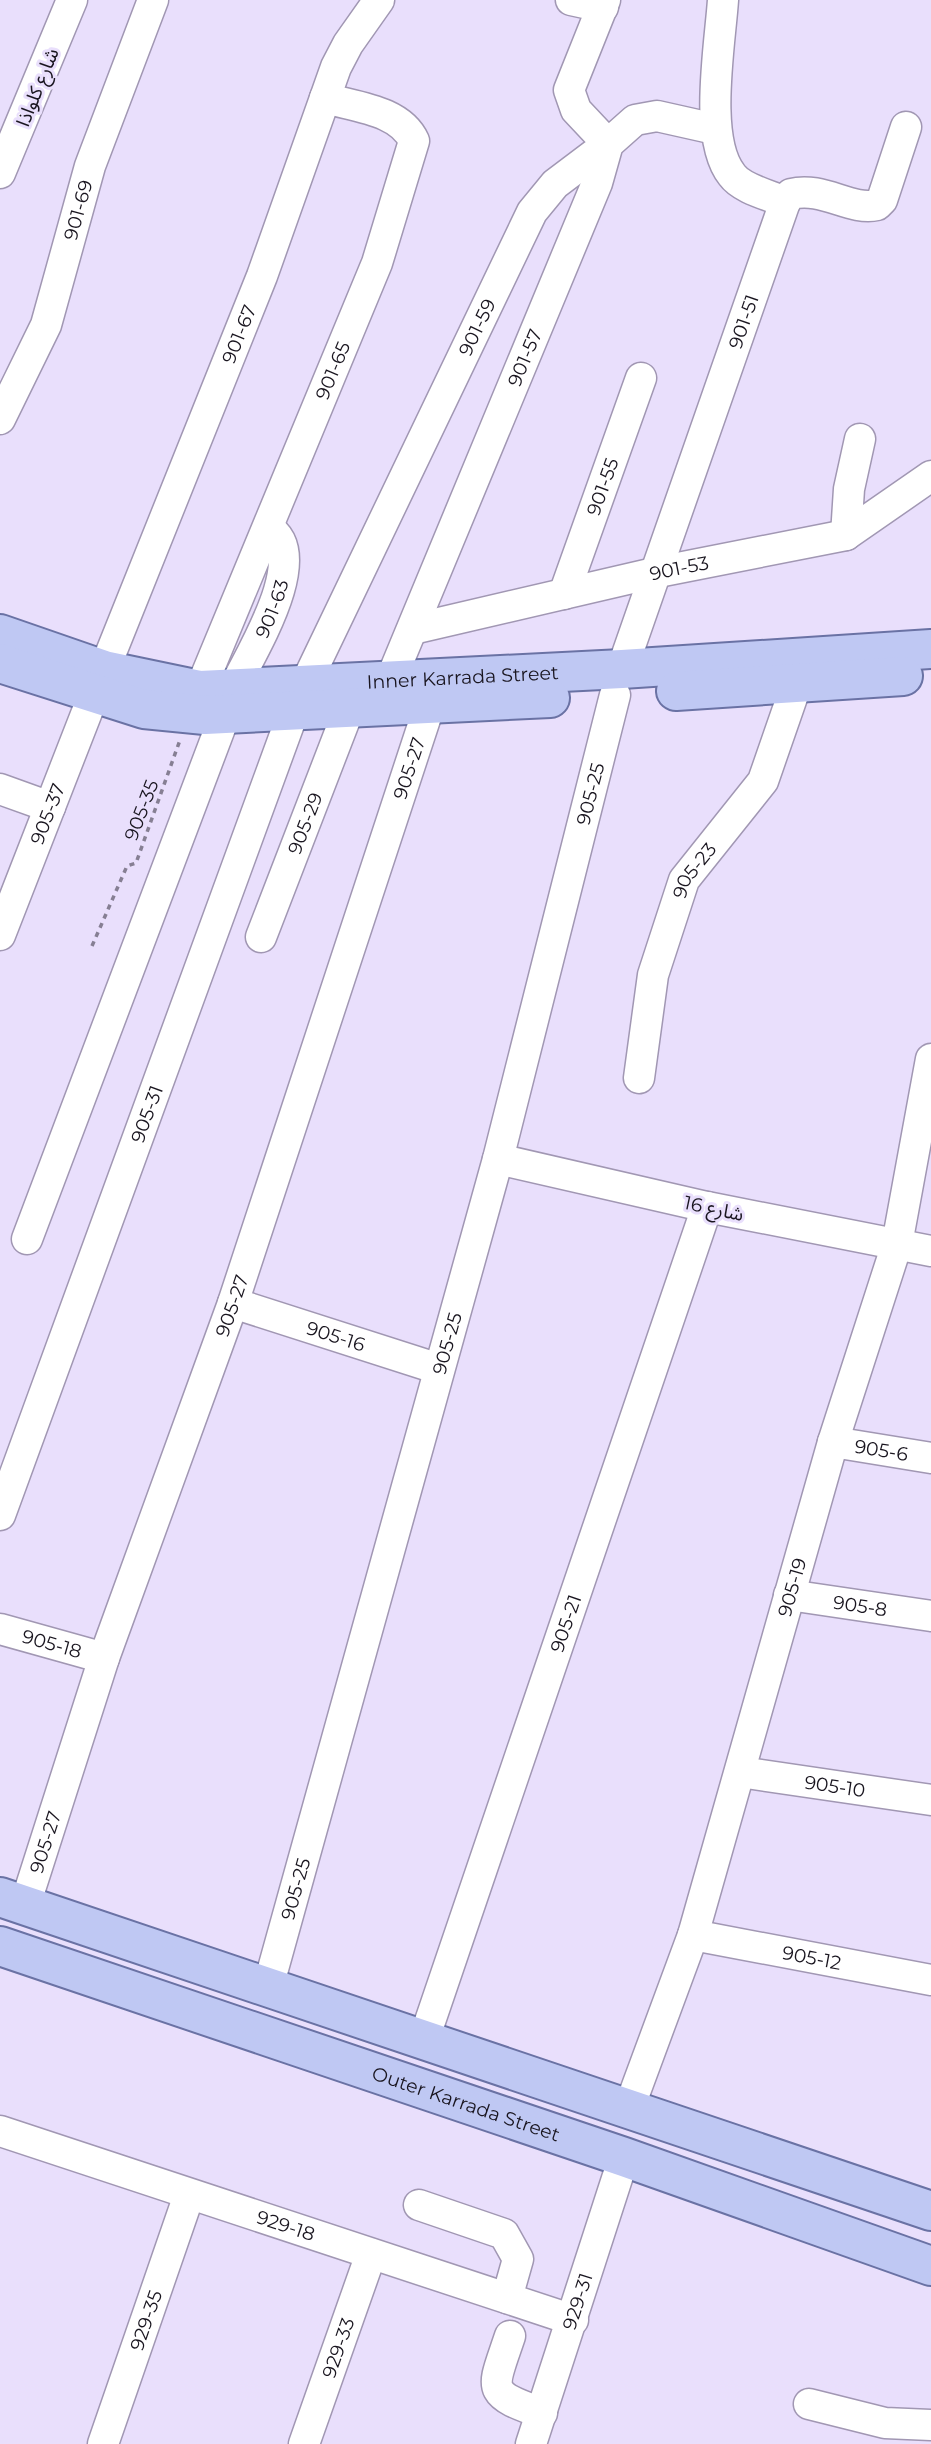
<svg xmlns="http://www.w3.org/2000/svg" width="931" height="2444" font-family="Montserrat,'Noto Sans Arabic',sans-serif">
	<rect width="100%" height="100%" fill="#e9dffc"/>
	<g fill="none" stroke-linecap="round" stroke-linejoin="round">
		<g stroke="#a197b3" stroke-width="33">
			<g id="minor">
				<path d="M571,0L603,7"/>
				<path d="M0,173L72,0"/>
				<path d="M785,202L791,194C823,186 850,211 877,205L882,200L906,127"/>
				<path id="s1" d="M0,419L46,325L90,166L153,0"/>
				<path d="M846,535L849,489L860,439"/>
				<path id="s2" d="M564,594L641,378"/>
				<path id="s3" d="M413,629L658,572L846,535L931,476"/>
				<path id="s4" d="M622,669L785,202C769,195 742,189 732,175C703,139 720,45 723,0"/>
				<path id="s5" d="M104,670L262,276L336,67L348,44L379,0"/>
				<path id="s6" d="M391,679L597,183L608,144L635,120L657,116L715,129"/>
				<path id="s7" d="M305,685L532,212L555,184L608,144L576,110L569,90L605,0"/>
				<path id="s8" d="M234,688C250,654 313,556 268,528"/>
				<path id="s9" d="M200,690L377,263L414,141C400,110 355,107 325,98"/>
				<path d="M0,789L50,807"/>
				<path id="s10" d="M0,935L94,694"/>
				<path id="s11" d="M261,937L349,709"/>
				<path id="s12" d="M639,1078L653,975L684,880L763,781L797,683"/>
				<path d="M498,1159L707,1207L931,1251"/>
				<path d="M27,1239L225,715"/>
				<path id="s13" d="M233,1303L439,1369"/>
				<path id="s14" d="M833,1442L931,1458"/>
				<path id="s15" d="M0,1515L293,713"/>
				<path id="s16" d="M789,1595L931,1616"/>
				<path id="s17" d="M0,1629L104,1658"/>
				<path id="s18" d="M740,1772L931,1800"/>
				<path id="s19" d="M25,1905L104,1658L233,1303L430,704"/>
				<path id="s20" d="M693,1935L931,1980"/>
				<path id="s21" d="M268,1987L498,1159L615,695"/>
				<path id="s22" d="M424,2039L707,1207"/>
				<path id="s23" d="M629,2108L693,1935L833,1442L897,1244L931,1059"/>
				<path id="s24" d="M0,2131L573,2320"/>
				<path d="M419,2205L504,2234L518,2259L507,2298"/>
				<path d="M510,2336C492,2390 484,2393 542,2413"/>
				<path d="M809,2404L885,2423L931,2425"/>
				<path id="s25" d="M103,2444L189,2195"/>
				<path id="s26" d="M304,2444L371,2254"/>
				<path id="s27" d="M531,2444L624,2157"/>
			</g>
		</g>
		<g stroke="#6a72a4" stroke-width="42">
			<g id="major">
				<path id="s28" d="M0,634L104,670L200,690L622,669L931,649"/>
				<path d="M0,663L144,709L205,715L550,698"/>
				<path d="M676,691L903,676"/>
				<path d="M0,1897L931,2211"/>
				<path id="s29" d="M0,1946L624,2157L931,2266"/>
			</g>
		</g>
		<path stroke="#867f93" stroke-width="3.5" stroke-dasharray="5 5" stroke-linecap="butt" d="M92,946L127,866L136,863L180,740"/>
		<use href="#minor" stroke="#fff" stroke-width="30"/>
		<use href="#major" stroke="#bfc8f3" stroke-width="38"/>
	</g>
	<g text-anchor="middle" stroke-width="6" stroke-linejoin="round" paint-order="stroke">
		<g font-size="19" fill="#19151f" stroke="#e9dffc">
			<text transform="translate(37 87) rotate(-68)" y="7">شارع كلواذا</text>
			<text dy="7" stroke="none"><textPath href="#s1" startOffset="224">901-69</textPath></text>
			<text dy="7" stroke="none"><textPath href="#s4" startOffset="368">901-51</textPath></text>
			<text dy="7" stroke="none"><textPath href="#s7" startOffset="397">901-59</textPath></text>
			<text dy="7" stroke="none"><textPath href="#s5" startOffset="362">901-67</textPath></text>
			<text dy="7" stroke="none"><textPath href="#s6" startOffset="348">901-57</textPath></text>
			<text dy="7" stroke="none"><textPath href="#s9" startOffset="346">901-65</textPath></text>
			<text dy="7" stroke="none"><textPath href="#s2" startOffset="114">901-55</textPath></text>
			<text dy="7" stroke="none"><textPath href="#s3" startOffset="273">901-53</textPath></text>
			<text dy="7" stroke="none"><textPath href="#s8" startOffset="88">901-63</textPath></text>
			<text dy="7" stroke="none"><textPath href="#s28" startOffset="471">Inner Karrada Street</textPath></text>
			<text dy="7" stroke="none"><textPath href="#s19" startOffset="1200">905-27</textPath></text>
			<text dy="7" stroke="none"><textPath href="#s21" startOffset="1236">905-25</textPath></text>
			<text transform="translate(141 810) rotate(-69)" y="7">905-35</text>
			<text dy="7" stroke="none"><textPath href="#s10" startOffset="130">905-37</textPath></text>
			<text dy="7" stroke="none"><textPath href="#s11" startOffset="122">905-29</textPath></text>
			<text dy="7" stroke="none"><textPath href="#s12" startOffset="217">905-23</textPath></text>
			<text dy="7" stroke="none"><textPath href="#s15" startOffset="427">905-31</textPath></text>
			<text transform="translate(714 1208) rotate(12)" y="7">شارع 16</text>
			<text dy="7" stroke="none"><textPath href="#s19" startOffset="634">905-27</textPath></text>
			<text dy="7" stroke="none"><textPath href="#s13" startOffset="108">905-16</textPath></text>
			<text dy="7" stroke="none"><textPath href="#s21" startOffset="668">905-25</textPath></text>
			<text dy="7" stroke="none"><textPath href="#s14" startOffset="49">905-6</textPath></text>
			<text dy="7" stroke="none"><textPath href="#s23" startOffset="546">905-19</textPath></text>
			<text dy="7" stroke="none"><textPath href="#s16" startOffset="72">905-8</textPath></text>
			<text dy="7" stroke="none"><textPath href="#s22" startOffset="439">905-21</textPath></text>
			<text dy="7" stroke="none"><textPath href="#s17" startOffset="54">905-18</textPath></text>
			<text dy="7" stroke="none"><textPath href="#s18" startOffset="96">905-10</textPath></text>
			<text dy="7" stroke="none"><textPath href="#s19" startOffset="66">905-27</textPath></text>
			<text dy="7" stroke="none"><textPath href="#s21" startOffset="102">905-25</textPath></text>
			<text dy="7" stroke="none"><textPath href="#s20" startOffset="121">905-12</textPath></text>
			<text dy="7" stroke="none"><textPath href="#s29" startOffset="492">Outer Karrada Street</textPath></text>
			<text dy="7" stroke="none"><textPath href="#s24" startOffset="301">929-18</textPath></text>
			<text dy="7" stroke="none"><textPath href="#s27" startOffset="150">929-31</textPath></text>
			<text dy="7" stroke="none"><textPath href="#s25" startOffset="131">929-35</textPath></text>
			<text dy="7" stroke="none"><textPath href="#s26" startOffset="102">929-33</textPath></text>
		</g>
	</g>
</svg>
